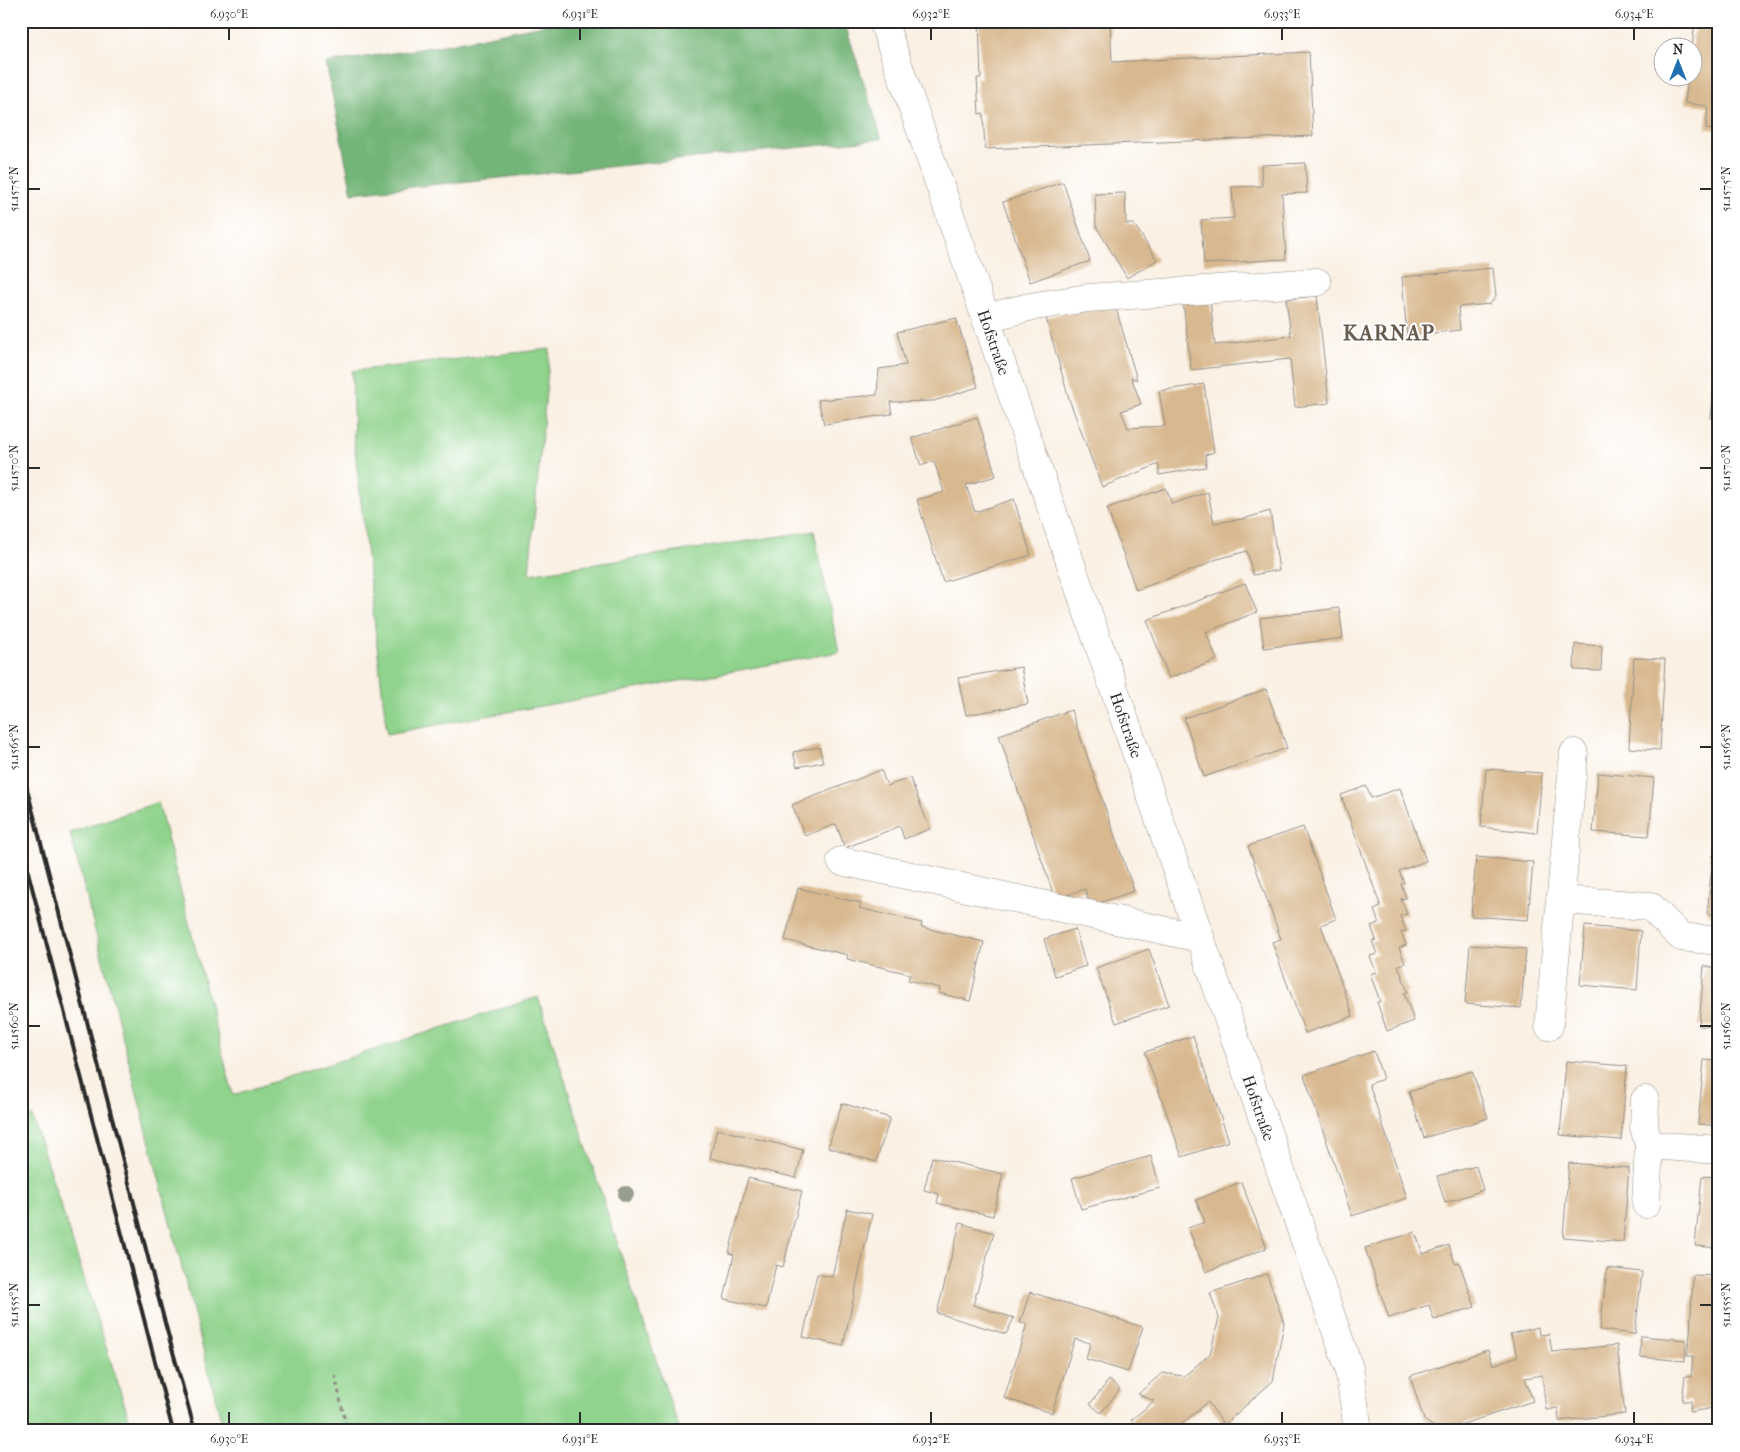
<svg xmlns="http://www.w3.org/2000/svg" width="1740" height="1452" font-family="'IM FELL French Canon',serif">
	<rect width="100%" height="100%" fill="#fff"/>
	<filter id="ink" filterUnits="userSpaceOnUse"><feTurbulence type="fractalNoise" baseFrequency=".02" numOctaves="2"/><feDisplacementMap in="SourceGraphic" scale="10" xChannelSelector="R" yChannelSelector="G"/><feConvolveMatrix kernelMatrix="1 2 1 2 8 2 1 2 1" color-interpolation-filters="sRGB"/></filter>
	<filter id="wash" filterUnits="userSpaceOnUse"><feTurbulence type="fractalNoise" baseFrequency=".0096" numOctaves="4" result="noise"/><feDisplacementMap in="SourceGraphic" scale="20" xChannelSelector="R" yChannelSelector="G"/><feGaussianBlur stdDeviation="1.12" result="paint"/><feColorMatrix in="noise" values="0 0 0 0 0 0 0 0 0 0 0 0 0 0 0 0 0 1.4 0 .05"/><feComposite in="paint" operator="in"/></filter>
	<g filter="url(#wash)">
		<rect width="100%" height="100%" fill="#faf0e3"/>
		<path fill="#8fd38c" stroke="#5d7f5c" d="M550,349L529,574L814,531L839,652L387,734L354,441L352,371Z
			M158,802L233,1095L538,997L634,1295L680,1431H224L70,833Z
			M32,1116L133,1431H21V1123Z"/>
		<path fill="#73b578" stroke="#4f7052" d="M562,21H844L882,139L352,193L326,63L439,46Z"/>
		<g id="blocks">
			<path fill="#d8b88e" d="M979,21H1110L1112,62L1309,52L1313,136L985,149L983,113L979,114L977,78H981Z
				M1695,21L1719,24V62L1716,83H1719V130L1706,129L1708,106L1685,103L1688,78H1692V48Z
				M1305,163L1307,193L1282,194L1286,259L1204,264L1201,220L1234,218L1232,187L1262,186L1261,165Z
				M1063,182L1090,261L1030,282L1003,202Z
				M1125,193L1126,224H1134L1157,260L1127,278L1096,226L1095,194Z
				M1717,239H1719V294H1713Z
				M1493,268L1496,296L1490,304L1458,307L1460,330L1407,336L1402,277Z
				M1317,296L1329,403L1295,407L1290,359L1191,370L1183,302L1210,299L1215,345L1291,336L1286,299Z
				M1113,298L1137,380L1131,377L1141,404L1121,411L1128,428L1165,426L1159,391L1204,384L1214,452L1205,455L1206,467L1159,475V464L1102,487L1069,399L1046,318Z
				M956,318L978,387L934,401L890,402L892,414L824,424L818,400L877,395L879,369L906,365L897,332Z
				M1716,361L1719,362V418H1711Z
				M977,417L996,476L966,485L975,512L1014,499L1031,555L943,582L917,500L944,492L934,461L921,466L912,438Z
				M1166,488L1172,504L1208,492L1214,523L1243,519L1270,511L1279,570L1253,575L1247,551L1214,560L1203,566L1136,590L1107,508Z
				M1245,583L1257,612L1206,632L1217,660L1169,678L1147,620Z
				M1339,608L1343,638L1264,648L1260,618Z
				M1575,644L1602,646L1601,671L1574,670Z
				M1634,658L1665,659L1660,750L1629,748Z
				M1021,667L1028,704L966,715L958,678Z
				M1266,689L1287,748L1204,777L1184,718Z
				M1071,710L1134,891L1090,906L1085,889L1055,899L999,735Z
				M819,747L823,762L797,767L793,752Z
				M1486,769L1542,773L1537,833L1481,827Z
				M881,770L887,786L910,778L930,829L904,839L900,826L845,848L836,824L805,836L792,805Z
				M1598,773L1654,778L1649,836L1593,832Z
				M1366,786L1371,798L1400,788L1426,861L1399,871L1404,883L1401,884L1406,898L1401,899L1407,914L1400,916L1406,931L1401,932L1406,945L1399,948L1405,963L1398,965L1408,992L1404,993L1414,1021L1387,1031L1377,1002L1380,1001L1370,974L1376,972L1370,956L1377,954L1372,941L1376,940L1371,926L1379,923L1374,910L1381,907L1341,795Z
				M1717,796H1719V830H1715Z
				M1303,827L1336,919L1321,925L1353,1016L1305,1033L1272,942L1281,939L1248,846Z
				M1713,855H1719V915L1707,914Z
				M1476,857L1533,862L1528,920L1471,916Z
				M798,888L861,903L859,908L922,923L921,927L984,942L970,1001L939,993L940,988L908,980L910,974L847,959L848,955L785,940Z
				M1585,926L1641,931L1637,990L1580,985Z
				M1075,929L1086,966L1055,976L1044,939Z
				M1470,945L1526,949L1521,1008L1465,1004Z
				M1149,949L1169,1005L1116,1023L1096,968Z
				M1704,966L1719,968V1027L1699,1026Z
				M1193,1036L1229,1141L1182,1157L1145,1052Z
				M1374,1051L1383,1079L1369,1084L1407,1198L1352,1216L1304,1075Z
				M1704,1060L1719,1061V1126L1698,1124Z
				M1566,1061L1627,1066L1621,1140L1560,1135Z
				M1472,1071L1488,1118L1424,1138L1409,1092Z
				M842,1103L890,1118L876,1162L828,1147Z
				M717,1129L803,1150L796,1178L710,1158Z
				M1151,1156L1160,1188L1081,1209L1072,1178Z
				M932,1157L1003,1174L993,1216L937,1203L939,1194L924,1190Z
				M1569,1163L1629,1168L1623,1242L1563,1237Z
				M1476,1166L1483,1190L1445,1203L1437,1176Z
				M1702,1176L1719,1177V1248L1695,1246Z
				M748,1178L802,1191L783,1267L776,1265L766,1308L724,1299L734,1255L729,1253Z
				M1241,1182L1267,1248L1206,1272L1188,1228L1205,1222L1196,1200Z
				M847,1209L872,1214L843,1346L803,1337L817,1274L832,1277Z
				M960,1223L994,1233L973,1305L1014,1318L1006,1334L937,1313Z
				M1415,1232L1423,1254L1449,1245L1455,1264L1459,1262L1475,1307L1434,1320L1429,1305L1389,1318L1365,1248Z
				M1607,1268L1642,1272L1635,1334L1600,1330Z
				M1267,1274L1284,1323L1273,1381L1224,1425L1208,1402L1173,1431H1140L1131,1420L1154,1401L1138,1394L1162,1373L1184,1376L1210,1354L1219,1318L1210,1293Z
				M1693,1275L1719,1276V1407L1690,1412L1691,1401H1682L1685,1376L1691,1377L1693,1356H1687L1690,1334Z
				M1030,1292L1143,1327L1128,1372L1086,1359L1090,1343L1075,1339L1052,1413L1004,1398L1027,1324L1020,1323Z
				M1538,1327L1539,1335L1549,1334L1552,1352L1617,1345L1625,1414L1559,1421L1558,1408L1546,1410L1542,1375L1525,1378L1533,1401L1451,1428H1435L1424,1420L1410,1376L1488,1350L1493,1365L1518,1356L1510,1334Z
				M1641,1336L1686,1340L1685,1361L1640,1357Z
				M1109,1380L1120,1389L1101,1413L1090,1404Z"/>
		</g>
	</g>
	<g filter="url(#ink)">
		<use href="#blocks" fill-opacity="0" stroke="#928e87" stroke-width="1"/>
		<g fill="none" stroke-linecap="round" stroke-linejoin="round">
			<g stroke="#928e87" stroke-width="29">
				<g id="minor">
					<path id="s1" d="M883,21L1349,1368L1358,1431"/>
					<path d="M986,318L1029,307L1088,298L1317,282"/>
					<path d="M841,861L1200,938"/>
					<path d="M1560,900L1650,906L1681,937L1719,941"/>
					<path d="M1549,1026L1574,753"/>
					<path d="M1645,1100L1644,1127L1649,1145L1646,1204"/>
					<path d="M1649,1145L1719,1150"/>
				</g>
			</g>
			<path stroke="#928e87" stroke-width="3" stroke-dasharray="4 4" stroke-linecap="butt" d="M335,1375L347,1431"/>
			<use href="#minor" stroke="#fff" stroke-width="28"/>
			<path stroke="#2b2b2b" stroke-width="4" d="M21,766L165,1323L195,1431
				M21,845L173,1431"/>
		</g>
		<circle fill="#999f8e" cx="626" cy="1194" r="8"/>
	</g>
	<path fill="none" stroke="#2b2b2b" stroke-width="2" d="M229,28V40M580,28V40M931,28V40M1282,28V40M1634,28V40M28,189H40M1700,189H1712M28,468H40M1700,468H1712M28,747H40M1700,747H1712M28,1026H40M1700,1026H1712M28,1305H40M1700,1305H1712M229,1412V1424M580,1412V1424M931,1412V1424M1282,1412V1424M1634,1412V1424"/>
	<g text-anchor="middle" stroke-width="4" stroke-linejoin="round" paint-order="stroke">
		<g font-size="16" fill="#2b2b2b" stroke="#fff">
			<text dy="6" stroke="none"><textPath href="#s1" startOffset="340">Hofstraße</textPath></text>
			<text dy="6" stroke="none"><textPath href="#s1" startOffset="745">Hofstraße</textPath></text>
			<text dy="6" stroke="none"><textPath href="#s1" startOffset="1150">Hofstraße</textPath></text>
		</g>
		<g font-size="21" font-weight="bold" letter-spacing="1" fill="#685c4e" stroke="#fff">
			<text x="1389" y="340">KARNAP</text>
		</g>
	</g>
	<rect width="1740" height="1452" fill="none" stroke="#fff" stroke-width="55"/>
	<g transform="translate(1678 62)"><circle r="24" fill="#ffffff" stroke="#aaaaaa"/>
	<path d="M0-4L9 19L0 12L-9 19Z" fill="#1f6fb2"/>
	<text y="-8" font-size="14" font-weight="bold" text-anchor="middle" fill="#2b2b2b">N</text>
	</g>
	<rect x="28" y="28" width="1684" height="1396" fill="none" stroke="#2b2b2b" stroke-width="2"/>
	<g font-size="12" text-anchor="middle" fill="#2b2b2b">
		<text x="229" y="18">6.930°E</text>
		<text x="580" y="18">6.931°E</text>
		<text x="931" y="18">6.932°E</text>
		<text x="1282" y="18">6.933°E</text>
		<text x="1634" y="18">6.934°E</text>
		<text transform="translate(14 189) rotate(-90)" y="4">51.1575°N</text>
		<text transform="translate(1726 189) rotate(-90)" y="4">51.1575°N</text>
		<text transform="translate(14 468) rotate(-90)" y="4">51.1570°N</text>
		<text transform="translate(1726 468) rotate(-90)" y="4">51.1570°N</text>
		<text transform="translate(14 747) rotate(-90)" y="4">51.1565°N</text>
		<text transform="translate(1726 747) rotate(-90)" y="4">51.1565°N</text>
		<text transform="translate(14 1026) rotate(-90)" y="4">51.1560°N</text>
		<text transform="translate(1726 1026) rotate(-90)" y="4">51.1560°N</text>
		<text transform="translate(14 1305) rotate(-90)" y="4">51.1555°N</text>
		<text transform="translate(1726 1305) rotate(-90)" y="4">51.1555°N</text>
		<text x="229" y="1443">6.930°E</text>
		<text x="580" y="1443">6.931°E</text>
		<text x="931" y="1443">6.932°E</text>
		<text x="1282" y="1443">6.933°E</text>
		<text x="1634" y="1443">6.934°E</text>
	</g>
</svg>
